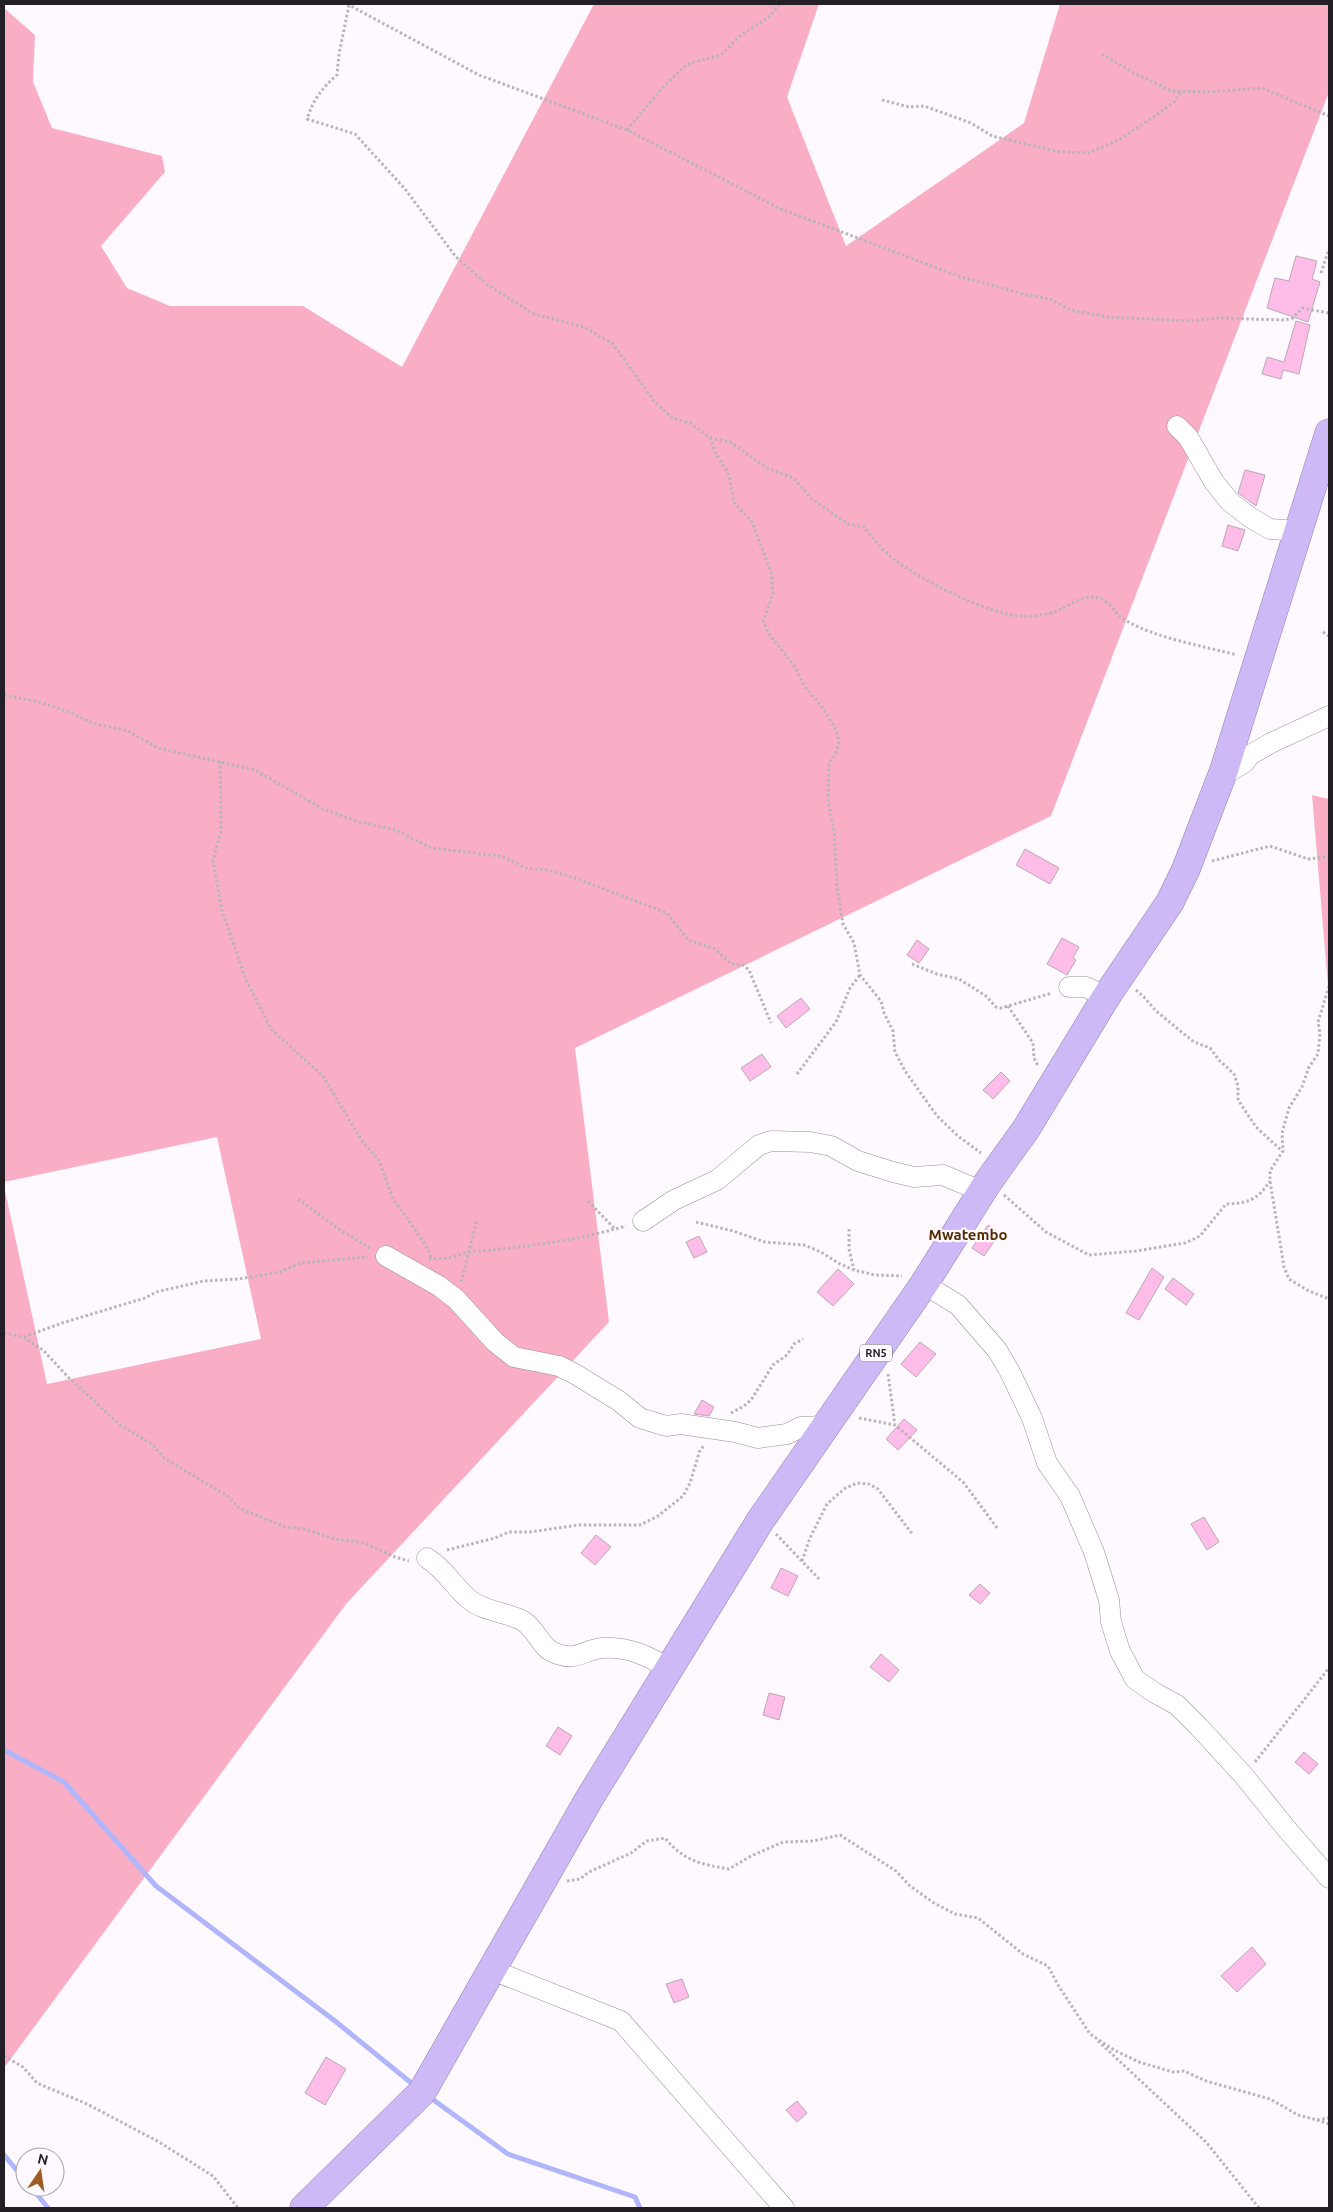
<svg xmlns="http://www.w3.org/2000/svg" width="1333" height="2212" font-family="Ubuntu,sans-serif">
	<rect width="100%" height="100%" fill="#fef9ff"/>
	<path fill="#f9aec6" d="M594,4H819L787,97L846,246L1024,123L1060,4H1329V92L1051,816L575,1048L609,1322L346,1604L4,2068V1186L47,1384L261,1339L217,1137L4,1182V8L35,35L33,82L52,128L162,156L165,172L101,246L127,288L170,306H303L402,367Z
		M1312,795L1329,799V998Z"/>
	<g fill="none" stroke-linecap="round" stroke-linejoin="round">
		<path stroke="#b0b6f9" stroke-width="5" d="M4,1750L64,1782L156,1886L335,2021L415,2086
			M428,2096L508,2154L635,2197L640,2208
			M4,2155L25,2180
			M31,2187L48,2208"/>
	</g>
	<path fill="#febce9" stroke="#baa9b4" d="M1296,256L1317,261L1312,279L1320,282L1308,322L1267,308L1275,278L1289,281Z
		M1296,321L1310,325L1299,374L1283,370L1281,379L1262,374L1267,357L1284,362Z
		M1245,470L1265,475L1256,506L1238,493Z
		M1228,525L1245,530L1238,551L1222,546Z
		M1025,849L1059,868L1050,884L1016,865Z
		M1062,938L1079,947L1073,958L1076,960L1067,975L1047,964Z
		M917,940L929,949L919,963L907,955Z
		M801,998L810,1009L786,1028L777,1016Z
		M762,1054L771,1067L750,1081L741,1068Z
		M1001,1072L1010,1081L993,1099L983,1090Z
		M988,1225L1000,1233L984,1256L972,1248Z
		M699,1236L707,1252L694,1258L686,1242Z
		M1152,1268L1164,1277L1139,1320L1126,1313Z
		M838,1269L854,1284L833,1306L817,1292Z
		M1173,1278L1194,1294L1186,1305L1165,1289Z
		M920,1342L936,1354L916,1377L901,1364Z
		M702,1400L714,1407L709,1416L694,1414Z
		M904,1419L917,1430L898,1450L886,1439Z
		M1204,1517L1219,1542L1207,1550L1191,1524Z
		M596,1535L611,1547L595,1565L581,1553Z
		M781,1568L798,1576L788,1596L771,1588Z
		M980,1584L990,1593L980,1604L969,1595Z
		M881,1654L899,1670L889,1682L870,1667Z
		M769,1693L785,1697L779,1720L763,1715Z
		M558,1727L572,1736L560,1755L546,1746Z
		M1304,1752L1318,1764L1309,1774L1295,1762Z
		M1252,1947L1266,1964L1237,1992L1221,1976Z
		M682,1979L689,1997L674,2003L666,1984Z
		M326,2057L346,2069L325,2105L305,2093Z
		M797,2101L807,2113L797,2122L786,2110Z"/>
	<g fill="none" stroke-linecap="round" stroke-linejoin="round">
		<g stroke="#978b9a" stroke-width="21">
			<path id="minor" d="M1177,426L1188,437L1214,482L1230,502L1251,518L1270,529L1298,531
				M1224,770H1232L1244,763L1250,755L1271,743L1329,716
				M1069,987H1086L1106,997
				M643,1221L674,1200L717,1180L759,1145L771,1141L810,1142L831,1146L858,1161L893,1172L914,1177L943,1175L983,1192
				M386,1256L439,1286L456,1299L495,1342L514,1357L559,1366L575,1374L619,1401L640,1418L666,1426L681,1424L735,1432L758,1438L787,1434L801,1427L825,1426
				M924,1284L958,1305L997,1350L1010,1372L1032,1418L1047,1463L1070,1496L1094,1552L1109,1600L1111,1622L1120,1651L1135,1679L1155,1693L1177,1705L1199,1727L1244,1776L1285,1827L1329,1878
				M427,1558C446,1570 453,1586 470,1600C485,1612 507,1612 523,1621C537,1629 540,1648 555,1653C576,1662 583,1650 602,1648C628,1646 650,1656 670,1670
				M492,1970L621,2021L784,2208"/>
		</g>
		<g stroke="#9283ad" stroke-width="29">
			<path id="highway" d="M304,2208L422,2092L589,1799L760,1521L924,1284L988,1182L1026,1129L1106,997L1170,902L1186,869L1224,770L1329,433"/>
		</g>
		<path stroke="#b9b4ba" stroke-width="3" stroke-dasharray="2.5 2.5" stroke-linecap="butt" d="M347,4L479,75L627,130L781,209L961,277L1027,295L1050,299L1071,310L1108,317L1190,321L1216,318L1285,320L1293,318L1302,308L1329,313
			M349,5L339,54L337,75C322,88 313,100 307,119L355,134L405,189L456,257L488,285L534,314L584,327L613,344L654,401L672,418L690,423L710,438L717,456L728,472L735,504L752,522L771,572L773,594L763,621L769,634L795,667L805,687L823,708L836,730L839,742L836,753L829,763L828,800L834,831L837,887L843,924L854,943L860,975L881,1001L884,1013L893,1031L895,1052L905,1071L937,1116L958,1136L981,1153
			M1102,54L1134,73L1172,91L1208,92L1262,88L1329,116
			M882,100L909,107L924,106L971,123L992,136L1060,152L1089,153L1120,139L1155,116L1174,102L1181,92
			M627,130L664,86L687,64L721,55L741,35L769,17L780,4
			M1321,273L1329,249
			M710,438L730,442L767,468L793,478L812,499L848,524L864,527C873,539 883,551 895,560C922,580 990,616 1023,616C1031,617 1038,615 1046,614C1064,612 1079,593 1099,598C1112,602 1115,615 1125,620C1155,638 1203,646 1237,655
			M1323,632L1329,636
			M4,695L39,702L70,712L92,723L128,731L158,748L255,770L323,809L359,822L396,830L431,848L501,856L526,868L548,870L578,879L667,913L688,940L715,949L731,964L743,965L749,970L771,1023
			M220,761L221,831L213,861L222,911L246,980L271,1029L323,1076L362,1141L379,1160L393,1199L412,1225L428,1249L432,1259
			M1212,861L1270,846L1308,859L1329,857
			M912,964L937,974L959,979L986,996L996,1007L1001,1008L1052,993
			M1329,986L1318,1022L1320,1033L1318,1054L1309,1067L1302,1087L1289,1108L1282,1133L1283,1151L1270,1171V1181L1284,1267L1289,1279L1307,1290L1329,1299
			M1136,990L1144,997L1155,1010L1179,1030L1194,1042L1210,1048L1219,1060L1234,1074L1238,1086V1099L1242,1106L1256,1127L1282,1151
			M1008,1006L1033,1043L1034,1058L1038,1066
			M797,1074L836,1022L850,988L860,975
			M1004,1195L1046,1232L1089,1255L1136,1251L1185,1243L1200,1236L1226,1204C1249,1203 1257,1200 1270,1181
			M298,1199L339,1229L370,1248
			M588,1201L615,1229
			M696,1222L733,1231L765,1242L804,1245L821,1252L840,1264L854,1270L875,1275L902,1276
			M849,1229V1249L854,1270
			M429,1259C435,1258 442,1259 448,1258C458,1256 468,1251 478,1251C528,1247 578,1240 626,1226
			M461,1282L477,1220
			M4,1333L23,1337L43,1350L68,1377L120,1425L152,1444L164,1458L229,1497L239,1508L285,1527L304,1529L335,1539L365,1543L395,1557L409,1561
			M24,1337L62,1323L145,1298L156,1292L204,1281L239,1279L280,1272L300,1263L368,1257
			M888,1374L895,1425
			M731,1413L744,1406L751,1400L773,1365L787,1355L794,1344L803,1339
			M859,1418L895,1425L963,1482L998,1529
			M776,1534L819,1579
			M447,1550L495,1538L509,1532H530L579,1525H640L658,1516L683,1496L690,1483L700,1450L704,1446
			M802,1561L810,1538L827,1504L844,1489L857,1483L869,1484L878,1489L913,1535
			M1255,1762L1329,1668
			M567,1881L580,1879L589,1872L631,1853L647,1841L665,1838C684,1861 700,1864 729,1869L751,1856L783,1842L813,1841L840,1835L896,1871L910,1886L934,1903L955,1914L978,1918L1023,1954L1048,1966L1058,1985L1090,2034L1114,2050L1139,2062L1173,2072L1184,2071L1206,2081L1270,2099L1298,2115L1317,2120L1329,2118
			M1098,2041L1206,2142L1259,2208
			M4,2056L23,2067L37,2083L87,2104L159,2142L213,2176L238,2208
			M1317,2120L1329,2124"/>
		<use href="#minor" stroke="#fff" stroke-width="20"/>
		<use href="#highway" stroke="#ceb9f7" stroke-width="28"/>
	</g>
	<g text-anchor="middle" stroke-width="4.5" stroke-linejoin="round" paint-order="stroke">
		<rect fill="#fef9ff" stroke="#656066" stroke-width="1" x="860" y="1344.5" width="32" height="17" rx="4"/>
		<g font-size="11" font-weight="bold" fill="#231f24">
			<text x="876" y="1357">RN5</text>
		</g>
		<g font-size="15" font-weight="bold" fill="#542a01" stroke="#fef9ff">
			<text x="968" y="1240">Mwatembo</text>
		</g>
	</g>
	<rect width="1333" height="2212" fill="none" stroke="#231f24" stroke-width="10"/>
	<g transform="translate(40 2172) rotate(13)"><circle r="24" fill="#fef9ff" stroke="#a6a2a7"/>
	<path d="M0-4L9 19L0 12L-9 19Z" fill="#9d5c26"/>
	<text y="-8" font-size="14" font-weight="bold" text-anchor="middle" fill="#231f24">N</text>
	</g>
</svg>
